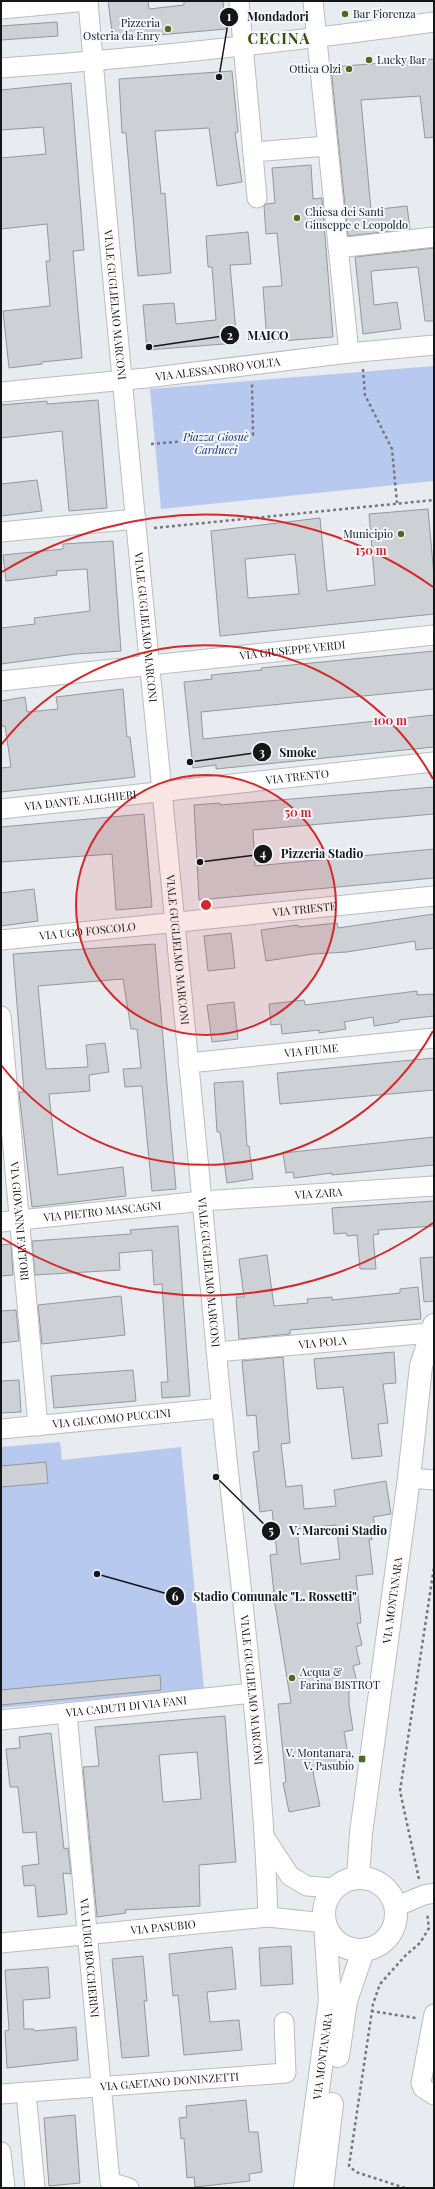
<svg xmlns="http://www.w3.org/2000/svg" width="435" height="2189" font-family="'Playfair Display',serif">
	<rect width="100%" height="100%" fill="#e8ebf0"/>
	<path fill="#b8c9ef" d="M434,366V481L161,509L150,389Z
		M60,1442L62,1460L181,1447L204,1689L1,1708V1447Z"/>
	<path fill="#cdd0d5" stroke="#95979d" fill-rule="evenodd" d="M108,1H148L149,9L184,5V1H223L226,29L113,39Z
		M57,22L58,36L1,40V26Z
		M434,59V137L425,138L420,96L361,100L371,210L407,206L410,229L348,236L331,67Z
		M232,71L238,132L235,133L242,182L217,186L209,128L155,131L161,194L165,193L171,273L138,276L126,133H122L119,79Z
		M71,83L84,250L73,251L82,358L42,362V364L9,368L3,311L50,306L46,261H50L47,224L1,229V158L46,154L43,127L1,130V90Z
		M311,165L313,199L322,198L333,337L267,342L263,287L282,286L277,233L266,234L264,206L266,204L275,203L272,168Z
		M248,232L251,264L230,265L237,343L147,350L143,305L174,303L176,324L216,320L212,267H208L206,236Z
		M434,248V321H425L418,267L371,271L374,305L397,302L401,329L363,334L355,257Z
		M98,400L107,508L69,511L62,431L1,438V405L47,401V404Z
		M37,480L42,511L1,516V484Z
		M428,509L434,576V614L220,636L211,531L320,518L327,591L375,585L369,514ZM295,554L299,594L248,598L245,559Z
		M113,541L121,651L75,654L1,664V628L35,624L34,618L90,611L87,569L56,571L57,575L6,581L3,555L63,549V544Z
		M434,651V689L201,712L203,739L434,715V747L216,769V765L193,768L184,682L212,679L211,675L262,670L261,668Z
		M123,689L127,737H130L135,777L1,792V768L11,767L5,726H1V701L25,697L27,712L58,709L56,697Z
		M434,787V814L253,830L255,866L434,849V878L199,900L194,805L220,803V805Z
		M144,814L152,907L116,910L112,854L1,862V827Z
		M34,889L38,921L1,926V893Z
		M434,914V948L416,950L415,941L347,952L313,954L266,961L261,930L298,925V927L337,923L338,928Z
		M231,933L235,968L208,971L204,936Z
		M155,944L176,1189L152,1191L142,1086L125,1087L123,1069L141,1068L137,1029H131L123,979L38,986L46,1069L88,1067L86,1045L105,1043L109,1072L89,1075L90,1091L49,1094L58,1175L123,1167L126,1196L32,1207L19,1092H24L13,954Z
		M417,991V995L434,994V1016L399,1020V1022L374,1026L373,1017L344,1022L346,1029L319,1033V1030L282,1034L281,1024L271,1025L269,1004L304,1000L305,1005Z
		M234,1002L238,1039L212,1042L207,1005Z
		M434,1058V1090L280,1104L277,1073Z
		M243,1081L247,1146H249L253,1179L227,1183L220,1132H217L214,1083Z
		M434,1137V1165L332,1175V1173L294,1178L293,1172L286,1173L283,1153Z
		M434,1201V1226L378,1230L379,1234L373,1235L376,1269H360L357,1235L347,1236L346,1233L334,1234L332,1208Z
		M178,1226L190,1396L162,1398L161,1382H168L162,1284L154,1285L152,1250L119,1253L120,1270L35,1275L32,1241L131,1234L130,1230Z
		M11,1244L13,1275L1,1276V1245Z
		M267,1255L274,1306L308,1303L307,1299L332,1297V1300L400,1293V1289L418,1287L421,1319L290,1330V1334L239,1339L236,1297H244L239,1259Z
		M434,1257V1301L424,1302L420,1258Z
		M121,1296L125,1335L42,1344L38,1305Z
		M16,1310L19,1341L1,1343V1311Z
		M394,1352L396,1383L383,1384L388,1423L378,1424L382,1456L352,1459L343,1387L317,1389L314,1359Z
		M283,1357L290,1443L281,1444L286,1487L302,1485L304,1509L336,1506L334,1490L386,1481L391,1514L373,1517L375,1526L370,1527L372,1540L369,1539L373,1574L356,1576L361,1623H357L362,1645L356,1647L360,1664L353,1666L357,1682L349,1684V1704L353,1730L344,1732L350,1765L313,1772L320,1806L289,1812L283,1783L286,1782L278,1704L291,1703L275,1604L270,1555L277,1554L272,1510L260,1512L253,1452L259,1451L256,1415L247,1416L242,1361ZM336,1525L340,1559L301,1564L297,1529Z
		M133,1370L136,1401L54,1408L51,1376Z
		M19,1380L21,1412L1,1413V1381Z
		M46,1462L48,1483L1,1487V1466Z
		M160,1675L161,1690L1,1705V1690Z
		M225,1716L236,1862L199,1865L200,1906L125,1910L126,1913L97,1917L83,1767L99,1766L95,1727ZM197,1752L201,1799L163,1802L159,1755Z
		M51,1733L64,1849L68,1848L71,1874L63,1873L67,1914L38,1917L35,1885L24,1886L22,1866L39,1864L36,1832L23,1833L18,1787H10L6,1749L20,1748L19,1737Z
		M291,1946L293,1984L261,1986L259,1948Z
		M232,1947L236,1989L207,1992L210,2022L239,2020L242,2050L184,2055L178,1995L173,1996L169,1954Z
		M143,1956L147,2001H144L149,2056L122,2058L112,1959Z
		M48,1967L50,1998L23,2000L24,2029H34V2031L76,2027L78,2060L7,2068L5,2031L9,2030L5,1970Z
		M246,2100L249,2132H258L262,2172L249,2174L250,2181L195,2187L194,2177L187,2178L184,2138L181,2139L179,2118L187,2117L186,2106Z
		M75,2115L80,2183L49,2186L44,2118Z"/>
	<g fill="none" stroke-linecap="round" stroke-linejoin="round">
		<g stroke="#b9bcc1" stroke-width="21">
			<g id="minor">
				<path id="s1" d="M88,1C126,454 175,906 217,1359C234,1545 262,1730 268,1917"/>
				<path d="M239,1L257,198"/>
				<path d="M313,1L349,353"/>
				<path d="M1,9L88,1"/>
				<path d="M1,68C146,58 290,42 434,22"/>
				<path d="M253,152L327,146"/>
				<path d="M338,248L434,237"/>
				<path id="s2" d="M1,392L146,378L349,353L434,345"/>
				<path d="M1,532L136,519"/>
				<path id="s3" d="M1,681L434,635"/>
				<path id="s4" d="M1,809L434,762"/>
				<path id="s5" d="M1,940L434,896"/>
				<path id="s6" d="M1,1016L38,1426"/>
				<path id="s7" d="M188,1063L434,1038"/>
				<path id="s8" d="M1,1222L203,1201L434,1186"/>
				<path id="s9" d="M216,1352L430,1333"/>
				<path id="s10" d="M1,1429L221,1408"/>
				<path d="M409,1478L434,1480"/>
				<path id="s11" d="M67,1713L110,2182L129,2188"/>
				<path id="s12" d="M1,1720L252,1693"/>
				<path d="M265,1838L290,1876L307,1886L334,1888"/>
				<path d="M395,1907L424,1895L434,1893"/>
				<path id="s13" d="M1,1943L268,1917L325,1923"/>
				<path d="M434,2014L421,2083L423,2088L434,2095"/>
				<path d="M26,2092L35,2188"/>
				<path id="s14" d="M1,2094L286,2073L284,2022"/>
				<path d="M1,2152L5,2188"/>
			</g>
		</g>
		<g stroke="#b9bcc1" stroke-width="24">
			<g id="major">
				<circle cx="360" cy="1914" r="36"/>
				<path id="s15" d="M358,1878L361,1833L409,1478L421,1366L434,1325"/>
				<path d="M338,2056L346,2001L363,1951"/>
				<path id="s16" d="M305,2188L330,2000L325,1923"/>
				<path d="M322,2188L332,2104"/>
			</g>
		</g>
		<path stroke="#75777b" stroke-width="2.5" stroke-dasharray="3 3" stroke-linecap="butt" d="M363,369L365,395L392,449L397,503
			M151,444L253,435L252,383
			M154,528L434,500
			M419,1879L400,1791L434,1567
			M371,2011L416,2018
			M405,2188L356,2172L349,2166L373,2004L380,1984L406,1955L420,1943L429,1928L427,1913"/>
		<use href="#minor" stroke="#fff" stroke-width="19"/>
		<use href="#major" stroke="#fff" stroke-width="22"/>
	</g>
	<circle cx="206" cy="905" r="130" fill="#d62828" fill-opacity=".12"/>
	<g fill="none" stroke="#d62828" stroke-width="2">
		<circle cx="206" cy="905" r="130"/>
		<path d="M433 1031A260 260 0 0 1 1 1065M1 745A260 260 0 0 1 433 779"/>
		<path d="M433 1223A391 391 0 0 1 2 1238M2 572A391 391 0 0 1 433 587"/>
	</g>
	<g fill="#4d6a1f" stroke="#f5f8fe" stroke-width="1.5">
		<circle cx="345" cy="14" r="4"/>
		<circle cx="168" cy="29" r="4"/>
		<circle cx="369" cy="60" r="4"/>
		<circle cx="349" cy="69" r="4"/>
		<circle cx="297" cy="218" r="4"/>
		<circle cx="401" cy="534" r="4"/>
		<circle cx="292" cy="1678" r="4"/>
		<rect x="358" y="1755" width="8" height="8" rx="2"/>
	</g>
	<g text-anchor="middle" stroke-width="4" stroke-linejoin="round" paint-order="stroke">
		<g font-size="11" fill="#151618" stroke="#f5f8fe" text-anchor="start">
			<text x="353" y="18">Bar Fiorenza</text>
			<text x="160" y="27" text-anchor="end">Pizzeria<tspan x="160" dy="13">Osteria da Enry</tspan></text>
			<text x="377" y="64">Lucky Bar</text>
			<text x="341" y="73" text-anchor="end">Ottica Olzi</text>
			<text x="305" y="216">Chiesa dei Santi<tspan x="305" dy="13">Giuseppe e Leopoldo</tspan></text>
			<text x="393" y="538" text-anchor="end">Municipio</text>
			<text x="300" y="1676">Acqua &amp;<tspan x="300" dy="13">Farina BISTROT</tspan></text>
			<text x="354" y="1757" text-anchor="end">V. Montanara,<tspan x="354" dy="13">V. Pasubio</tspan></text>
		</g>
		<g font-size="11" fill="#151618" stroke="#f5f8fe">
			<text dy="4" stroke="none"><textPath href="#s1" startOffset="305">VIALE GUGLIELMO MARCONI</textPath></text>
			<text dy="4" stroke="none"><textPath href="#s2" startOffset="218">VIA ALESSANDRO VOLTA</textPath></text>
			<text dy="4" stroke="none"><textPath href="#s1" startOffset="629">VIALE GUGLIELMO MARCONI</textPath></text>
			<text dy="4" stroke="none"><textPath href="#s3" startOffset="293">VIA GIUSEPPE VERDI</textPath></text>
			<text dy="4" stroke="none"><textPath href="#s4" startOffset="298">VIA TRENTO</textPath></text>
			<text dy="4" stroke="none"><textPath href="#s4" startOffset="80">VIA DANTE ALIGHIERI</textPath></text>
			<text dy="4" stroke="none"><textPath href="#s5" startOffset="305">VIA TRIESTE</textPath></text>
			<text dy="4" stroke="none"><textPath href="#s5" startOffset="87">VIA UGO FOSCOLO</textPath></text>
			<text dy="4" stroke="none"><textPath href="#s1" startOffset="953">VIALE GUGLIELMO MARCONI</textPath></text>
			<text dy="4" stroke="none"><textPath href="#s7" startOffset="124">VIA FIUME</textPath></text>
			<text dy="4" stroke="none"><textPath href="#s8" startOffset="319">VIA ZARA</textPath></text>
			<text dy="4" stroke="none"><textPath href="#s8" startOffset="102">VIA PIETRO MASCAGNI</textPath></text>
			<text dy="4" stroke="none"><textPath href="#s6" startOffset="206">VIA GIOVANNI FATTORI</textPath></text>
			<text dy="4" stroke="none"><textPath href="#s1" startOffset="1277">VIALE GUGLIELMO MARCONI</textPath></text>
			<text dy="4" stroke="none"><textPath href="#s9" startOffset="107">VIA POLA</textPath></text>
			<text dy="4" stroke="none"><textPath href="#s10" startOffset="111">VIA GIACOMO PUCCINI</textPath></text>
			<text dy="4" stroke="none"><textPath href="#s15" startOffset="280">VIA MONTANARA</textPath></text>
			<text dy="4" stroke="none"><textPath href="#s1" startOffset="1697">VIALE GUGLIELMO MARCONI</textPath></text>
			<text dy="4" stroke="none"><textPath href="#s12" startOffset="126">VIA CADUTI DI VIA FANI</textPath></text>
			<text dy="4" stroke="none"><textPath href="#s13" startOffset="163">VIA PASUBIO</textPath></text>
			<text dy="4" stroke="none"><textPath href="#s11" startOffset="246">VIA LUIGI BOCCHERINI</textPath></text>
			<text dy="4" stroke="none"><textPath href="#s16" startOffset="133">VIA MONTANARA</textPath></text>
			<text dy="4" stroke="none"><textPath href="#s14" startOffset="169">VIA GAETANO DONINZETTI</textPath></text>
		</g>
		<g font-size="11" font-style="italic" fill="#132b70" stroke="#f5f8fe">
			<text x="216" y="441">Piazza Giosuè<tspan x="216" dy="13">Carducci</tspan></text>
		</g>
		<g font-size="15" font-weight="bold" letter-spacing="1" fill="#364f05" stroke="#f5f8fe">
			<text x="279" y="44">CECINA</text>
		</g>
	</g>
	<circle cx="206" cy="905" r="6" fill="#d62828" stroke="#f5f8fe" stroke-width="2"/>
	<g font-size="12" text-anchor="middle" font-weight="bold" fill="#d62828" stroke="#f5f8fe" stroke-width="4" stroke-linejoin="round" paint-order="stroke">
		<text x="371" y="555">150 m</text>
		<text x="390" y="725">100 m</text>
		<text x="298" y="817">50 m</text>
	</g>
	<path fill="none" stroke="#151618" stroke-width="1.5" d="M219 77L229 17M149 347L230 335M190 762L262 752M200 862L263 854M216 1477L271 1531M97 1574L175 1596"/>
	<g fill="#151618" stroke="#f5f8fe" stroke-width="1.5">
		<circle cx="219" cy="77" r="4"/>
		<circle cx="149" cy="347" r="4"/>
		<circle cx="190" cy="762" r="4"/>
		<circle cx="200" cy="862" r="4"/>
		<circle cx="216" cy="1477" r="4"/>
		<circle cx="97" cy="1574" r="4"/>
		<circle cx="229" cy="17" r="10"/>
		<circle cx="230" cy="335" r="10"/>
		<circle cx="262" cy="752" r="10"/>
		<circle cx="263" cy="854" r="10"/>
		<circle cx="271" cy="1531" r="10"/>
		<circle cx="175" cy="1596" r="10"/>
	</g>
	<g font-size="12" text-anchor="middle" font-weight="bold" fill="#fff">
		<text x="229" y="21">1</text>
		<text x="230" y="340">2</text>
		<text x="262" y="757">3</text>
		<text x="263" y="858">4</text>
		<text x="271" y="1535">5</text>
		<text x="175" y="1601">6</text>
	</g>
	<g font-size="12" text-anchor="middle" font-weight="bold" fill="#151618" stroke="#f5f8fe" stroke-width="4" stroke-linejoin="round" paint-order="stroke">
		<text x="278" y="21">Mondadori</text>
		<text x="268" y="340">MAICO</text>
		<text x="298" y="757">Smoke</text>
		<text x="322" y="858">Pizzeria Stadio</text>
		<text x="338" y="1535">V. Marconi Stadio</text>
		<text x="275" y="1601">Stadio Comunale "L. Rossetti"</text>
	</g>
	<rect width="435" height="2189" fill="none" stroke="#151618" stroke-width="4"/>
</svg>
